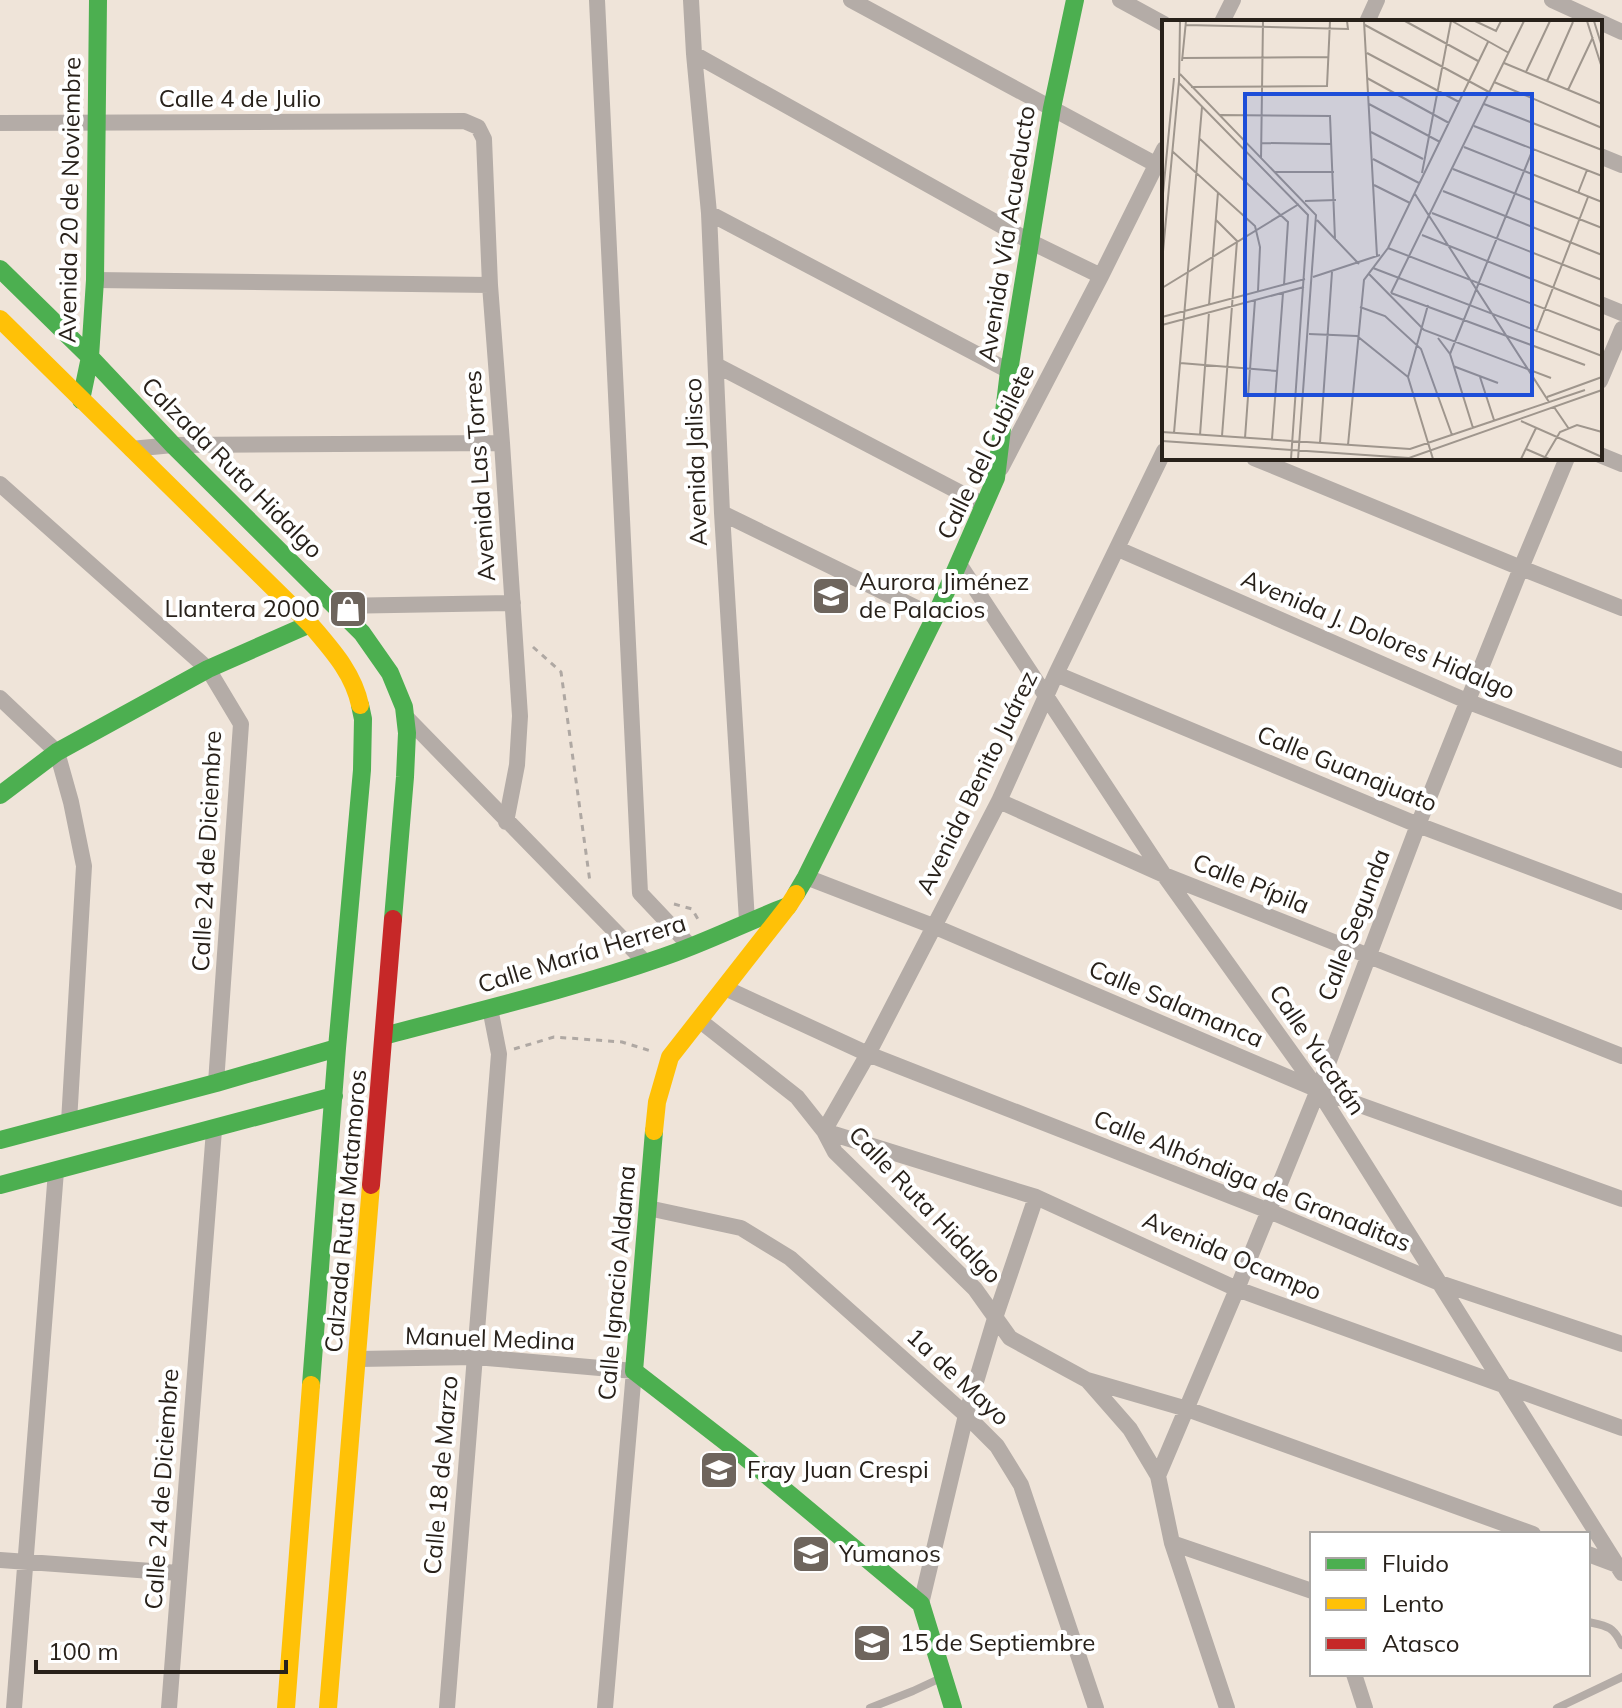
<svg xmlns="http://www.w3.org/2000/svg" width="1622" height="1708" font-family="Mulish,sans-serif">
	<rect width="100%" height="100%" fill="#efe4d9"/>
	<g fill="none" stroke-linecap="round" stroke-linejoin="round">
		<path stroke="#afa8a3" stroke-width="3" stroke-dasharray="6 6" stroke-linecap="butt" d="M533,647L561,672L590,882
			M674,904L692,909L699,921
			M514,1049L554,1037L622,1042L651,1051"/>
		<path stroke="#b4aca7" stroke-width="8" d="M1588,1622C1607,1626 1613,1626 1622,1645
			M870,1708L913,1691L943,1677
			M1557,1708L1622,1677"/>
		<path stroke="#b4aca7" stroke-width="16" d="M597,0L640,893L691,947
			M691,0L694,54L709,213L722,513L747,921
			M851,0L1157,165
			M1120,0L1164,24
			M1552,0L1622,32
			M1222,22L1233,0
			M1367,22L1377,0
			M694,54L1031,242L1101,276
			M0,123L464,121L478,127L484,139L490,285L502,443L520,716L517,765L506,822
			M1600,156L1622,165
			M709,213L1009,371
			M95,280L490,285
			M1600,304L1622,313
			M716,365L984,505
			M1600,381L1622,329
			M131,449L173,445L502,443
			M1600,455L1622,464
			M1254,458L1521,568L1622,608
			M1001,468L1101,276L1164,149
			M0,484L208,669L241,724L216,1083
			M722,513L935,617
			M1118,549L1469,702L1622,760
			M959,564L1164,875L1318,1090L1622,1573
			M336,606L513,603
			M1056,674L1418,825L1622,902
			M0,698L57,752L71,802L84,866L69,1122
			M407,718L646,963
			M999,801L1164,875L1622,1056
			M806,877L933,926L1318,1090L1622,1199
			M725,988L868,1054L1269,1211L1437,1282L1622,1344
			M699,1020L797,1097L824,1131L835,1152L975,1289L1010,1338L1087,1380L1187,1409L1533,1534
			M824,1131L1036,1197L1237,1289L1622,1428
			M824,1131L868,1054L999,801L1056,674L1164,451
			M648,1208L741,1228L790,1258L966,1415L997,1446L1021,1485L1096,1708
			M358,1359L475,1357L634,1371L605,1708
			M1088,1381L1130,1429L1158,1476L1172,1543L1227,1708
			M1158,1476L1237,1289L1318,1090L1418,825L1521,568L1567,458
			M1172,1543L1312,1591
			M1588,1554L1620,1566
			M0,1560L179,1573
			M921,1604L966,1415L996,1315L1036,1197
			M1354,1674L1365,1708
			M14,1708L56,1171
			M169,1708L214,1130
			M447,1708L499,1054L490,1008"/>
		<path stroke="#4caf50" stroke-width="18" d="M0,269L90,357L173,445L362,633L390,673L404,707L407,733L405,777L393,919
			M81,400L90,357L95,280L98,0
			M0,795L57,752L208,669L310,624
			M796,894L806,877L935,617L996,478L1009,371L1052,108L1075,0
			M384,1036C477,1011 571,989 663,957C705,943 746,922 788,906
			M654,1131L634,1371L745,1457L921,1604L953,1708
			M0,1140L216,1083L337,1048
			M0,1185L334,1096
			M311,1385L337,1048L362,770L363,719L360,705"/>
		<path stroke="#ffc107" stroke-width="18" d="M0,319L310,624C331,649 353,672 360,705
			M654,1131L657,1102L670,1057L789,905L796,894
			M286,1708L311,1385
			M328,1708L371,1185"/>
		<path stroke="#c62828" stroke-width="18" d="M371,1185L393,919"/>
	</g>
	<defs>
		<g id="school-square" transform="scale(2)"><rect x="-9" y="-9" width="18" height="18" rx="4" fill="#6e655d" stroke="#fff"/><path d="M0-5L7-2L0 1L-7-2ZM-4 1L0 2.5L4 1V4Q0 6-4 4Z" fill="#fff"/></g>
		<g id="shop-square" transform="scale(2)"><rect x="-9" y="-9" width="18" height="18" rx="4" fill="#6e655d" stroke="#fff"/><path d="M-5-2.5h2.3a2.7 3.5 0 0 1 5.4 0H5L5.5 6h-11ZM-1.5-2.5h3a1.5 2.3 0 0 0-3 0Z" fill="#fff"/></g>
	</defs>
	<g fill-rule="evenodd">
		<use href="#school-square" x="831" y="596"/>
		<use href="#shop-square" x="348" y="609"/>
		<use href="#school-square" x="719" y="1470"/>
		<use href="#school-square" x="811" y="1554"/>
		<use href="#school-square" x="872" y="1643"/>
	</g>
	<g text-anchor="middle" stroke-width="8" stroke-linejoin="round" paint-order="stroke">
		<g font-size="24" fill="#28211a" stroke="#fff">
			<text x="240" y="107">Calle 4 de Julio</text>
			<text transform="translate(70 200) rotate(-89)" y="8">Avenida 20 de Noviembre</text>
			<text transform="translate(1007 234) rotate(-81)" y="8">Avenida Vía Acueducto</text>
			<text transform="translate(986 452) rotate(-64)" y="8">Calle del Cubilete</text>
			<text transform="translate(696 462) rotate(-92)" y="8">Avenida Jalisco</text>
			<text transform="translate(232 468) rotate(45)" y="8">Calzada Ruta Hidalgo</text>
			<text transform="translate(480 476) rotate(-94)" y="8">Avenida Las Torres</text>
			<text transform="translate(1378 635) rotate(23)" y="8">Avenida J. Dolores Hidalgo</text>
			<text transform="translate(1347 769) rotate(22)" y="8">Calle Guanajuato</text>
			<text transform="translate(977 783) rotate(-64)" y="8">Avenida Benito Juárez</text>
			<text transform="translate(207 851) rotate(-87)" y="8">Calle 24 de Diciembre</text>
			<text transform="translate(1251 884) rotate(22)" y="8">Calle Pípila</text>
			<text transform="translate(1354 925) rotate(-69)" y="8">Calle Segunda</text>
			<text transform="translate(582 954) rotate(-17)" y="8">Calle María Herrera</text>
			<text transform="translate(1176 1004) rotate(23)" y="8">Calle Salamanca</text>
			<text transform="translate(1317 1050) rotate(56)" y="8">Calle Yucatán</text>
			<text transform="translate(1252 1181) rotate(22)" y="8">Calle Alhóndiga de Granaditas</text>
			<text transform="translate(925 1205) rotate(46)" y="8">Calle Ruta Hidalgo</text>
			<text transform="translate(346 1211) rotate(-85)" y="8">Calzada Ruta Matamoros</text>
			<text transform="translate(1232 1256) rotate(23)" y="8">Avenida Ocampo</text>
			<text transform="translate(617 1283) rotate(-85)" y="8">Calle Ignacio Aldama</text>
			<text transform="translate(490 1339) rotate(2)" y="8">Manuel Medina</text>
			<text transform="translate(958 1377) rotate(43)" y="8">1a de Mayo</text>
			<text transform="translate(441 1475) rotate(-85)" y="8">Calle 18 de Marzo</text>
			<text transform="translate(162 1489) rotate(-86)" y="8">Calle 24 de Diciembre</text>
		</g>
		<g font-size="24" fill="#28211a" stroke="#fff" text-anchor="start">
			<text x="859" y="590">Aurora Jiménez<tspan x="859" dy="28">de Palacios</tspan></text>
			<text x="320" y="617" text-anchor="end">Llantera 2000</text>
			<text x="747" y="1478">Fray Juan Crespi</text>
			<text x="839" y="1562">Yumanos</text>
			<text x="900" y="1651">15 de Septiembre</text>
		</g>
	</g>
	<g transform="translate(1162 20)">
		<rect width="440" height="440" fill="#efe4d9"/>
		<path fill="none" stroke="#9f968d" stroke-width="2" d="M18,1L17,63L146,195L129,439M202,1L215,236M243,1L316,41M290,1L347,33M313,1L334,11L339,1M425,1L440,48M432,1L440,27M24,5L186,9L185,1M203,5L327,72M205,33L297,82M20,38L167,37M20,41L24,1M342,43L440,84M364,52L388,1M18,54L154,195L136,439M205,58L287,103M385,61L411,2M332,62L440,108M29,67L165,66L168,1M406,70L431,17M207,84L278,122M322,84L440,130M58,95L168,96L173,219M312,106L440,156M209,112L261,139M38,119L126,202L122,265M100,123L170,124M302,127L440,182M10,131L93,206L98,227L96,271M99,139L101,1M211,139L257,163M291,149L440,208M113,152H172M260,153L289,1M212,165L248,183M281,171L440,235M416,173L425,150M253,174L387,382M143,181L174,180M0,184L12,58M270,193L440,260M54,200L75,221L60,416M155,200L197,244M260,215L440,287M226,228L440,311M0,242L17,61M211,248L440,336M207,254L262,310L389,358M151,257L218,235M0,268L137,184M229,273L362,1M229,273L423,345M47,285L56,172M266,285L246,357L271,439M198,287L223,296L259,329L290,415M0,297L143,259M0,305L142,267M374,312L426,177M147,314L195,316L246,357M276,318L288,334L311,408M288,334L371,129M18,343L115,351M291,346L336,363M318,357L332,400M385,377L440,357M392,387L407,409M359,401L440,437M0,412L248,429L423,370M12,413L40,87M38,415L47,292M83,418L93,280M110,419L121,273M0,421L247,438L440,370M158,423L170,252M186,425L202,260L226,228L326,22M364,429L387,439M359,439L374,408M382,439L398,412L415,405L440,412"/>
		<path fill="#1d4ed8" fill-opacity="0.15" stroke="#1d4ed8" stroke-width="4" d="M83,74H370V375H83Z"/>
		<rect width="440" height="440" fill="none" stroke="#28211a" stroke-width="4"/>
	</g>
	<rect x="1310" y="1532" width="280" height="144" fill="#ffffff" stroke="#a9a6a3" stroke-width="2"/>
	<rect x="1326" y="1558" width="40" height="12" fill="#4caf50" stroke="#a9a6a3" stroke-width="2"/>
	<text x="1382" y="1572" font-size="24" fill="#28211a">Fluido</text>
	<rect x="1326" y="1598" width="40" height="12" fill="#ffc107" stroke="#a9a6a3" stroke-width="2"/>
	<text x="1382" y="1612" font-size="24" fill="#28211a">Lento</text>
	<rect x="1326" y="1638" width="40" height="12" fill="#c62828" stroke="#a9a6a3" stroke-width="2"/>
	<text x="1382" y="1652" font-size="24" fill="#28211a">Atasco</text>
	<path d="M36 1660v12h250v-12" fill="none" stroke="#28211a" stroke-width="4"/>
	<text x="48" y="1660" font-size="24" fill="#28211a" stroke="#ffffff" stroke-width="6" paint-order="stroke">100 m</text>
</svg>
